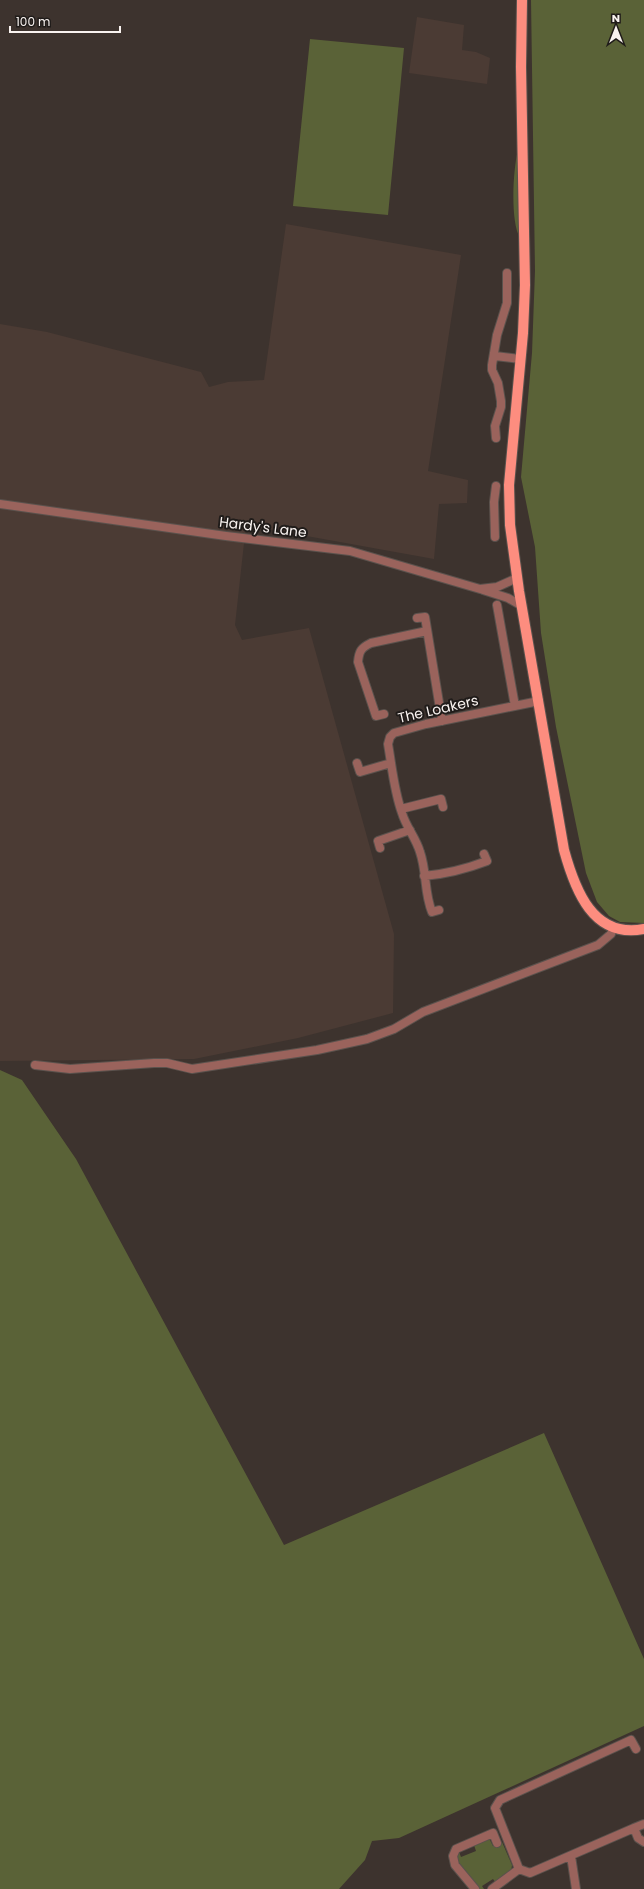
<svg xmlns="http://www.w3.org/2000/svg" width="644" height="1889" font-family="Poppins,sans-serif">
	<rect width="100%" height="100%" fill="#3d332e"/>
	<path fill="#4b3b34" d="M417,17L464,25L462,50L476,52L490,58L487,84L409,73Z
		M286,224L461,255L428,471L468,480L467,503L439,504L434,559L246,525L235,625L242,640L309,628L394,934L393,1013L298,1038L194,1059L0,1061V324L47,332L201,372L209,387L228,382L264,380Z"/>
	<path fill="#5a6237" d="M531,0H644V923L620,922L609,916L597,902L586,873L556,727L541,633L535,547L521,477L532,353L535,271Z
		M310,39L404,48L388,215L293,206Z
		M518,150L520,238C510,221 513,169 518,150Z
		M0,1070L22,1080L76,1159L284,1545L544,1433L644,1659V1726L399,1838L372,1841L365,1860L339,1889H0Z
		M486,1840H490L493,1846L502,1842L512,1865L511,1872L496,1883L493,1879L482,1886L484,1889H477L456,1861L455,1855L459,1852L461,1857L476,1851L474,1845Z"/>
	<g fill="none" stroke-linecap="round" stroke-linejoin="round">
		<g stroke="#5b524d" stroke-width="10">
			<path id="minor" d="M495,356L520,359
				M496,438L495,426L501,407V401L498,383L492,370V365L497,335L507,303V273
				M0,504L226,536L350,551L480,589L497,587L517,578
				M495,537L494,502L496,486
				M483,590L508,598L522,606
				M497,605L515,706
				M417,618L425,617L442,721
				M384,714L376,716L358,662C359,651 361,648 371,643L427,631
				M357,763L360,772L391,763
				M401,809L441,799L443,807
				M380,848L378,841L410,830
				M424,876C446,874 466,869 487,861L484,854
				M439,910L432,912C424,893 427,872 420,852C416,838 406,827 402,813C394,791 392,767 388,744L390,737L394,733L426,724L539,701
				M35,1065L70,1069L154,1063H167L192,1069L317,1050L367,1039L394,1029L423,1012L598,945L611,934L613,928
				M644,1824L634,1828L638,1838L644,1842
				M634,1828L530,1873L519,1869L495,1808L500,1800L631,1740L636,1749
				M571,1856L576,1889
				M475,1889L455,1865L453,1856L456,1849L493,1833L497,1843
				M492,1889L519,1869"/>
		</g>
		<g stroke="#5b524d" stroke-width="12">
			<path id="major" d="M522,0L521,67L525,285L523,333L509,485L510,525L519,591L564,850C575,890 593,939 644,929"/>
		</g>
		<use href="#minor" stroke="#9a635c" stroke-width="8"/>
		<use href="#major" stroke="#fd8d7f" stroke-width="10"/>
	</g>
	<g text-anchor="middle" stroke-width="4" stroke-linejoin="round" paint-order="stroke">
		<g font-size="14" fill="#f9f3f0" stroke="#201c1a">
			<text transform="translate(263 527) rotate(7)" y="5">Hardy's Lane</text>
			<text transform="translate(438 709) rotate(-13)" y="5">The Loakers</text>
		</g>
	</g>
	<g transform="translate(616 28)" stroke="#201c1a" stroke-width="3" paint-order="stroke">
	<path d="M0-3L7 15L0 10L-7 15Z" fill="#f9f3f0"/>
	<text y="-6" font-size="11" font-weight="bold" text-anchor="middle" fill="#f9f3f0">N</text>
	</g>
	<path d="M10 26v6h110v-6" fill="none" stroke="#f9f3f0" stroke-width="2"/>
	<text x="16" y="26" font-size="12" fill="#f9f3f0" stroke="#201c1a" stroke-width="3" paint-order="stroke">100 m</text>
</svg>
